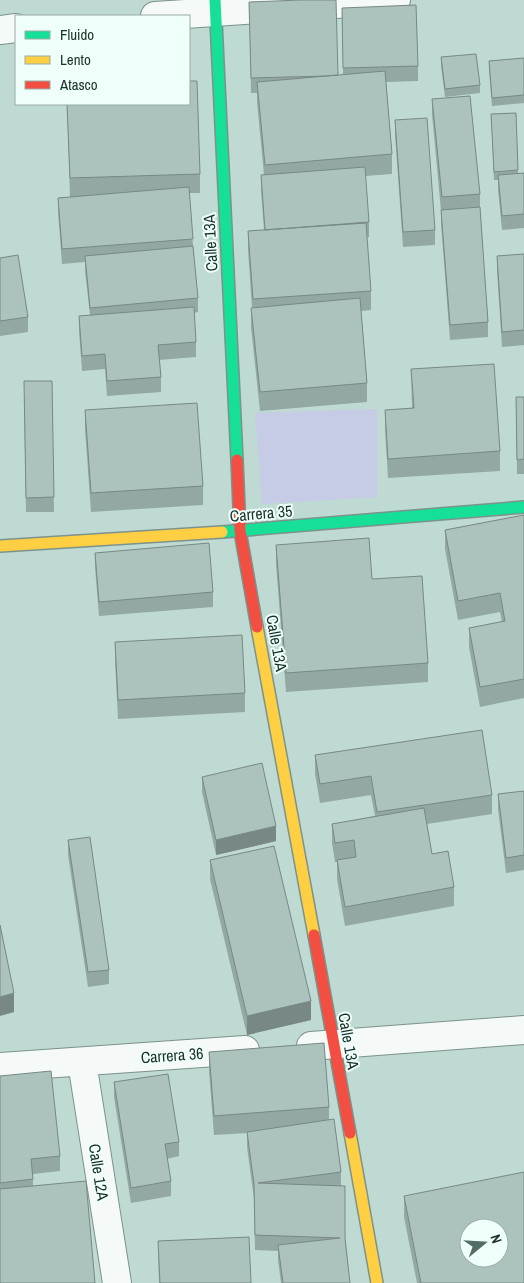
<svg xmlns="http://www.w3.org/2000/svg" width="524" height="1283" font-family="'Archivo Narrow',sans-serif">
	<rect width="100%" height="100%" fill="#bedad2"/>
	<path fill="#c6cbe6" d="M377,409V497L262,504L255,413Z"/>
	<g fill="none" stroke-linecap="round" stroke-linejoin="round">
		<g stroke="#7c928c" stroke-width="30">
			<path id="street" d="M155,16L396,0
				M0,30L16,28
				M311,1046L524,1030
				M82,1062L117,1283
				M0,1067L245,1050"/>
		</g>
		<g stroke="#7c928c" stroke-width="14">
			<path id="fast" d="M215,0L237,460
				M222,532L524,507"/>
		</g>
		<g stroke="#7c928c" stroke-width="14">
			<path id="slow" d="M0,546L222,532
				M257,627L314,935
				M350,1133L377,1283"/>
		</g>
		<g stroke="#7c928c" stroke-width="14">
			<path id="jam" d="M237,460L240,531L257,627
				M314,935L350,1133"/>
		</g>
		<use href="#street" stroke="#f5f9f8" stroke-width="28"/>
		<use href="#fast" stroke="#16e098" stroke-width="11"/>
		<use href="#slow" stroke="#ffcf43" stroke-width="11"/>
		<use href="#jam" stroke="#f24e42" stroke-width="11"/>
	</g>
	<path fill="#94a8a3" d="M249,2L338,75H343L342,8L418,66V81L386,82L392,154V174L365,176L369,222V237H367L371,291V310L361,311L367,383V402L260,411L251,327V308H252L248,250V231L264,230L261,190V175H264L257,102V93H251Z
		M441,57L480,85V93L445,97L441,66Z
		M524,58V103L492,106L489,70V61Z
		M432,99L480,194V207L488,322V337L450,340L441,224V211L432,114Z
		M67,104H189L200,174V193H189L193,246L198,298V312L194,313L196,342V357L159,360L161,377V392L107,396L105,369L82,371L79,331V316L90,315L85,271V262L62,264L58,212V198L70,197Z
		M516,113L518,173H524V228L502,230L498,190V180H494L491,114Z
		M395,120L435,230V245L403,247L395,135Z
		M524,254V345L502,347L497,271V256Z
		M0,258L28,317V332L0,336Z
		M411,369L500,451V471L388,478L385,429V410L412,408Z
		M52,381L54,512H26L24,396Z
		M516,397H524V474H517Z
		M85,410L203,486V505L91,512L85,429Z
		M524,515V698L480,707L469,647V628L502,622L500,612L458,620L445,549V530Z
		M276,545L372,579L428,663V682L286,692L276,564Z
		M95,553L213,592V607L99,616L95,567Z
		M115,642L245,693V712L118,719L115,661Z
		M315,755L492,795V814L427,824L432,854L454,887V906L345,926L337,879V862H335L332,843V824L375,816L371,795L320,803L315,774Z
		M202,777L276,841L216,855L202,792Z
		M524,791V870L506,873L498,809V794Z
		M68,840L109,970V984L88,987L68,855Z
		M210,860L311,1020L247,1035L210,879Z
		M209,1052L329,1107V1120L341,1172V1186L345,1239L350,1283H281L278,1260V1251L255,1250L254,1199L247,1147V1133L214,1135L209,1071Z
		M0,1076L60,1156V1171L33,1174V1186L0,1283Z
		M114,1082L179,1142V1156L167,1159L171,1181V1196L131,1203L114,1097Z
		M404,1196L524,1283H417L404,1217Z
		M158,1241L251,1283H159Z"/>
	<path fill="#788884" d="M276,826V841L216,855V840Z
		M14,993V1012L0,1016V997Z
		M311,1001V1020L247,1035V1016Z"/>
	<path fill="#acc3bd" stroke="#788884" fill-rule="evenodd" d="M301,0H336L338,75L326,76L251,78L249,2Z
		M416,5L418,66L343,68L342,8Z
		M476,54L480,85L445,89L441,57Z
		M524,58V95L492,98L489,61Z
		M385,71L392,154L265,165L257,82Z
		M189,81H197L200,174L70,178L67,104H189Z
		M470,96L480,194L442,197L432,99Z
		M516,113L518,170L494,172L491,114Z
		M427,118L435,230L403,232L395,120Z
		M365,167L369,222L265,230L261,175Z
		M524,173V214L502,216L498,175Z
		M189,187L193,239L62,249L58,198Z
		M480,207L488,322L450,325L441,210Z
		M366,223L371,291L253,299L248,231Z
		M193,246L198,298L90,308L85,256Z
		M524,254V330L502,332L497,256Z
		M18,255L28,317L0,321V258Z
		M360,298L367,383L260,392L251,308Z
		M194,307L196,342L158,345L161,377L107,381L105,354L82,356L79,316Z
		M494,364L500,451L388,459L385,410L414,408L411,369Z
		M24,381H52L54,497L26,498Z
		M516,397H524V459L517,460Z
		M197,403L203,486L91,493L85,410Z
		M524,515V679L480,687L469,628L505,621L500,593L458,601L445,530Z
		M369,538L372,579L422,576L428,663L286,673L276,545Z
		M209,543L213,592L99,602L95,553Z
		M242,635L245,693L118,700L115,642Z
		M482,730L492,795L377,812L371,776L320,784L315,755Z
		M262,763L276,826L216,840L202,777Z
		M524,791V855L506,858L498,794Z
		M424,808L432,854L448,851L454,887L345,907L337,860L356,857L354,840L335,843L332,824Z
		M90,837L109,970L88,972L68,840Z
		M274,846L311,1001L247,1016L210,860Z
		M0,925L14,993L0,997Z
		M324,1043L329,1107L214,1116L209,1052Z
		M51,1071L60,1156L31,1159L33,1179L0,1183V1076Z
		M168,1074L179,1142L165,1144L171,1181L131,1188L114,1082Z
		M334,1119L341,1172L258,1183L345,1186V1238L350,1283H283L278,1245L340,1238L255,1235L254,1184L247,1132Z
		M524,1172V1283H421L404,1196ZM469,1228H499V1258H469Z
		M86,1181L95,1283H0V1189Z
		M249,1237L251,1283H160L158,1241Z"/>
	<g text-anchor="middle" stroke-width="4" stroke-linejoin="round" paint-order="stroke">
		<g font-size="16" fill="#1a302a" stroke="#effffa">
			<text transform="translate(210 243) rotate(-93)" y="6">Calle 13A</text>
			<text transform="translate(261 513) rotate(-5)" y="6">Carrera 35</text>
			<text transform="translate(277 643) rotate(80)" y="6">Calle 13A</text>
			<text transform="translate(349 1041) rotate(80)" y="6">Calle 13A</text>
			<text transform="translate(172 1055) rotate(-4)" y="6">Carrera 36</text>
			<text transform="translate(99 1172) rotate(81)" y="6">Calle 12A</text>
		</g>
	</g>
	<rect x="15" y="15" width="175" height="90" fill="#effffa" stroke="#9aaca7"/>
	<rect x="25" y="31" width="25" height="8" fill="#16e098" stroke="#9aaca7"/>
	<text x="60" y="40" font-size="15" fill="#1a302a">Fluido</text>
	<rect x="25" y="56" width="25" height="8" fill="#ffcf43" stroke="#9aaca7"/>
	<text x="60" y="65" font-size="15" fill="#1a302a">Lento</text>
	<rect x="25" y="81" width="25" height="8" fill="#f24e42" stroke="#9aaca7"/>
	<text x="60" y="90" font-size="15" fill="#1a302a">Atasco</text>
	<g transform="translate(484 1243) rotate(72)"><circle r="24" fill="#effffa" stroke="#9aaca7"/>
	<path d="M0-4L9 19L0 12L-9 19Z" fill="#536c65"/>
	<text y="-8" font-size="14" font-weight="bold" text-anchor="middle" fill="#1a302a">N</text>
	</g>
</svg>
